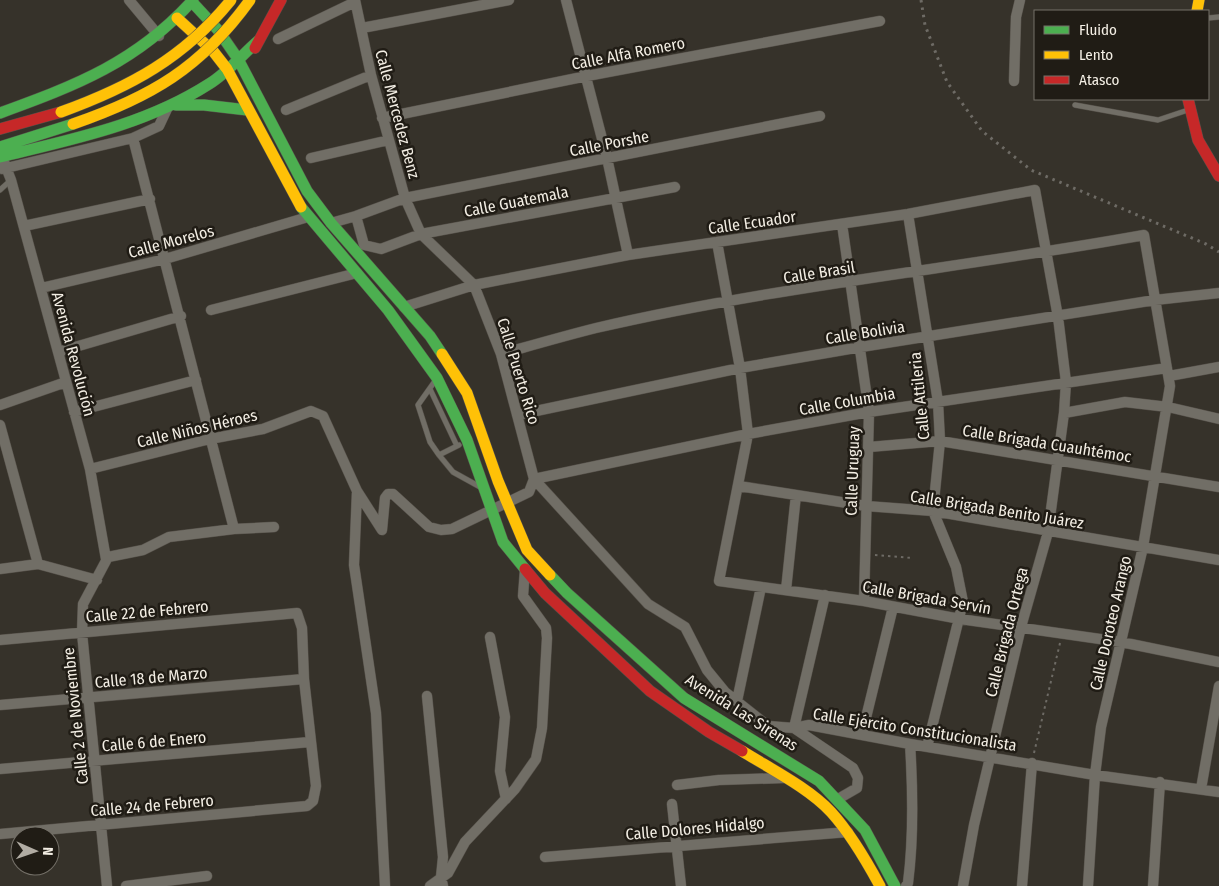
<svg xmlns="http://www.w3.org/2000/svg" width="1219" height="886" font-family="'Fira Sans Condensed',sans-serif">
	<rect width="100%" height="100%" fill="#36322a"/>
	<g fill="none" stroke-linecap="round" stroke-linejoin="round">
		<g stroke="#555049" stroke-width="6">
			<path id="lane" d="M1208,18L1219,17
				M1075,105L1158,120L1188,110
				M0,190L11,180
				M435,381L418,405L430,442L439,455L453,472L482,488
				M430,389L457,446
				M439,455L459,445"/>
		</g>
		<g stroke="#555049" stroke-width="11">
			<path id="street" d="M129,0L159,36
				M355,0L371,75L405,198L421,234L474,285L501,354L534,479L648,604L685,627L707,670L725,692L768,726L794,728L809,725L910,744L1095,775L1219,792
				M566,0L607,158L628,255
				M362,28L509,0
				M278,39L355,2
				M1014,81L1016,17L1020,0
				M286,110L371,75
				M382,118L587,76L880,21
				M133,138L234,529L274,527
				M2,157L11,180L90,469L106,559L108,557
				M311,158L389,140
				M2,169L133,138L159,126L167,109
				M908,214L938,402L940,441L933,511L956,567L963,602L927,747
				M356,216L364,245L381,249L421,234L675,187
				M331,223L356,216L405,198L820,116
				M842,224L869,412L864,601
				M24,226L150,199
				M717,242L740,368L748,434L719,581L864,601L960,619L1121,642L1219,662
				M41,288L165,259L308,217
				M404,307L474,285L628,255L908,214L1035,190L1058,317L1066,382L1064,413L1048,532L1021,627L974,825L963,886
				M211,310L357,273
				M58,352L181,316
				M501,354C533,345 564,336 596,328C776,286 962,268 1144,235L1170,386L1143,547L1101,727L1095,775L1088,886
				M1169,376L1219,367
				M0,405L66,382
				M74,412L196,380
				M1064,413L1125,402L1168,407L1219,419
				M517,415L740,368L861,347L1155,300L1219,293
				M0,425L38,564
				M869,447L940,441L1219,487
				M90,469L210,439L263,429L311,411L323,416L357,491L382,530L385,498L388,494H393L429,527L441,530L452,529L529,492L534,479
				M534,479L748,434L869,412L1167,368
				M739,486L866,506L933,511L1219,560
				M357,491L354,565L376,713L385,886
				M108,557L143,550L169,537L234,529
				M0,569L38,564L97,580
				M786,590L796,495
				M825,595L794,728L853,768L858,778L857,788L838,799
				M490,637L505,717L500,771L506,799
				M0,640L297,613L302,628L304,679L316,786L313,801L307,806L0,834
				M427,696L443,857L441,877L443,886
				M737,701L761,587
				M0,705L304,679
				M862,734L893,607
				M0,769L310,742
				M677,785L719,780L784,778
				M1201,789L1219,686
				M672,804L681,886
				M545,857L848,832
				M107,886L82,633L83,604L108,557
				M126,886L207,876
				M430,886L448,873L465,842L515,789L536,759L542,728L547,638L546,628L523,596L525,569
				M906,886L908,883C914,836 913,791 910,744
				M1022,886L1032,763
				M1153,886L1160,782"/>
		</g>
		<g stroke="#555049" stroke-width="12">
			<path id="fast" d="M192,2L218,30L238,59L307,191L331,223L430,336L442,354
				M176,105H204L247,110
				M0,113C77,85 137,62 193,0
				M0,147L73,124
				M0,157C73,139 145,125 209,84C227,73 242,55 258,41
				M301,207L388,310L437,378L467,440L503,542L525,569
				M550,575L567,593L684,698L819,781L865,830L895,886"/>
		</g>
		<g stroke="#555049" stroke-width="12">
			<path id="slow" d="M1197,11L1199,0
				M177,18L213,51L227,69L301,207
				M442,354L467,393L498,481L527,550L550,575
				M742,751C769,768 809,788 831,812C851,834 866,860 880,886"/>
		</g>
		<g stroke="#555049" stroke-width="12">
			<path id="jam" d="M255,48L281,0
				M1188,99L1198,140L1219,176
				M0,129L61,112
				M525,569L545,593L650,691L709,732L742,751"/>
		</g>
		<path stroke="#6e6b65" stroke-width="2" stroke-dasharray="2.5 4" stroke-linecap="butt" d="M875,555L912,558
			M1034,753L1060,643"/>
		<use href="#lane" stroke="#716e66" stroke-width="5"/>
		<use href="#street" stroke="#716e66" stroke-width="10"/>
		<use href="#fast" stroke="#4caf50" stroke-width="11"/>
		<use href="#slow" stroke="#ffc107" stroke-width="11"/>
		<use href="#jam" stroke="#c62828" stroke-width="11"/>
		<path stroke="#6e6b65" stroke-width="3" stroke-dasharray="2.5 5" stroke-linecap="butt" d="M921,0L925,25L947,82L982,131L1031,170L1206,244L1219,252"/>
		<g stroke="#555049" stroke-width="12" stroke-linecap="butt">
			<path id="slow-bridge" d="M61,112C130,87 184,58 231,0
				M73,124C151,97 201,68 250,0"/>
		</g>
		<use href="#slow-bridge" stroke="#ffc107" stroke-width="11"/>
	</g>
	<g text-anchor="middle" stroke-width="5" stroke-linejoin="round" paint-order="stroke">
		<g font-size="16" fill="#f3eee4" stroke="#201c15">
			<text transform="translate(628 53) rotate(-11)" y="6">Calle Alfa Romero</text>
			<text transform="translate(398 114) rotate(75)" y="6">Calle Mercedez Benz</text>
			<text transform="translate(609 143) rotate(-11)" y="6">Calle Porshe</text>
			<text transform="translate(516 201) rotate(-11)" y="6">Calle Guatemala</text>
			<text transform="translate(752 222) rotate(-8)" y="6">Calle Ecuador</text>
			<text transform="translate(171 241) rotate(-15)" y="6">Calle Morelos</text>
			<text transform="translate(819 272) rotate(-9)" y="6">Calle Brasil</text>
			<text transform="translate(865 332) rotate(-9)" y="6">Calle Bolivia</text>
			<text transform="translate(74 354) rotate(75)" y="6">Avenida Revolución</text>
			<text transform="translate(519 371) rotate(73)" y="6">Calle Puerto Rico</text>
			<text transform="translate(919 396) rotate(-96)" y="6">Calle Attileria</text>
			<text transform="translate(847 401) rotate(-10)" y="6">Calle Columbia</text>
			<text transform="translate(197 428) rotate(-13)" y="6">Calle Niños Héroes</text>
			<text transform="translate(1047 443) rotate(9)" y="6">Calle Brigada Cuauhtémoc</text>
			<text transform="translate(852 471) rotate(-88)" y="6">Calle Uruguay</text>
			<text transform="translate(997 509) rotate(9)" y="6">Calle Brigada Benito Juárez</text>
			<text transform="translate(927 597) rotate(10)" y="6">Calle Brigada Servín</text>
			<text transform="translate(147 611) rotate(-5)" y="6">Calle 22 de Febrero</text>
			<text transform="translate(1110 623) rotate(-77)" y="6">Calle Doroteo Arango</text>
			<text transform="translate(1006 632) rotate(-76)" y="6">Calle Brigada Ortega</text>
			<text transform="translate(151 677) rotate(-5)" y="6">Calle 18 de Marzo</text>
			<text transform="translate(742 712) rotate(32)" y="6">Avenida Las Sirenas</text>
			<text transform="translate(75 716) rotate(-96)" y="6">Calle 2 de Noviembre</text>
			<text transform="translate(915 729) rotate(9)" y="6">Calle Ejército Constitucionalista</text>
			<text transform="translate(154 741) rotate(-5)" y="6">Calle 6 de Enero</text>
			<text transform="translate(152 805) rotate(-5)" y="6">Calle 24 de Febrero</text>
			<text transform="translate(695 828) rotate(-5)" y="6">Calle Dolores Hidalgo</text>
		</g>
	</g>
	<rect x="1034" y="10" width="175" height="90" fill="#201c15" stroke="#747068"/>
	<rect x="1044" y="26" width="25" height="8" fill="#4caf50" stroke="#747068"/>
	<text x="1079" y="35" font-size="15" fill="#f3eee4">Fluido</text>
	<rect x="1044" y="51" width="25" height="8" fill="#ffc107" stroke="#747068"/>
	<text x="1079" y="60" font-size="15" fill="#f3eee4">Lento</text>
	<rect x="1044" y="76" width="25" height="8" fill="#c62828" stroke="#747068"/>
	<text x="1079" y="85" font-size="15" fill="#f3eee4">Atasco</text>
	<g transform="translate(35 851) rotate(92)"><circle r="24" fill="#201c15" stroke="#747068"/>
	<path d="M0-4L9 19L0 12L-9 19Z" fill="#b1aca3"/>
	<text y="-8" font-size="14" font-weight="bold" text-anchor="middle" fill="#f3eee4">N</text>
	</g>
</svg>
